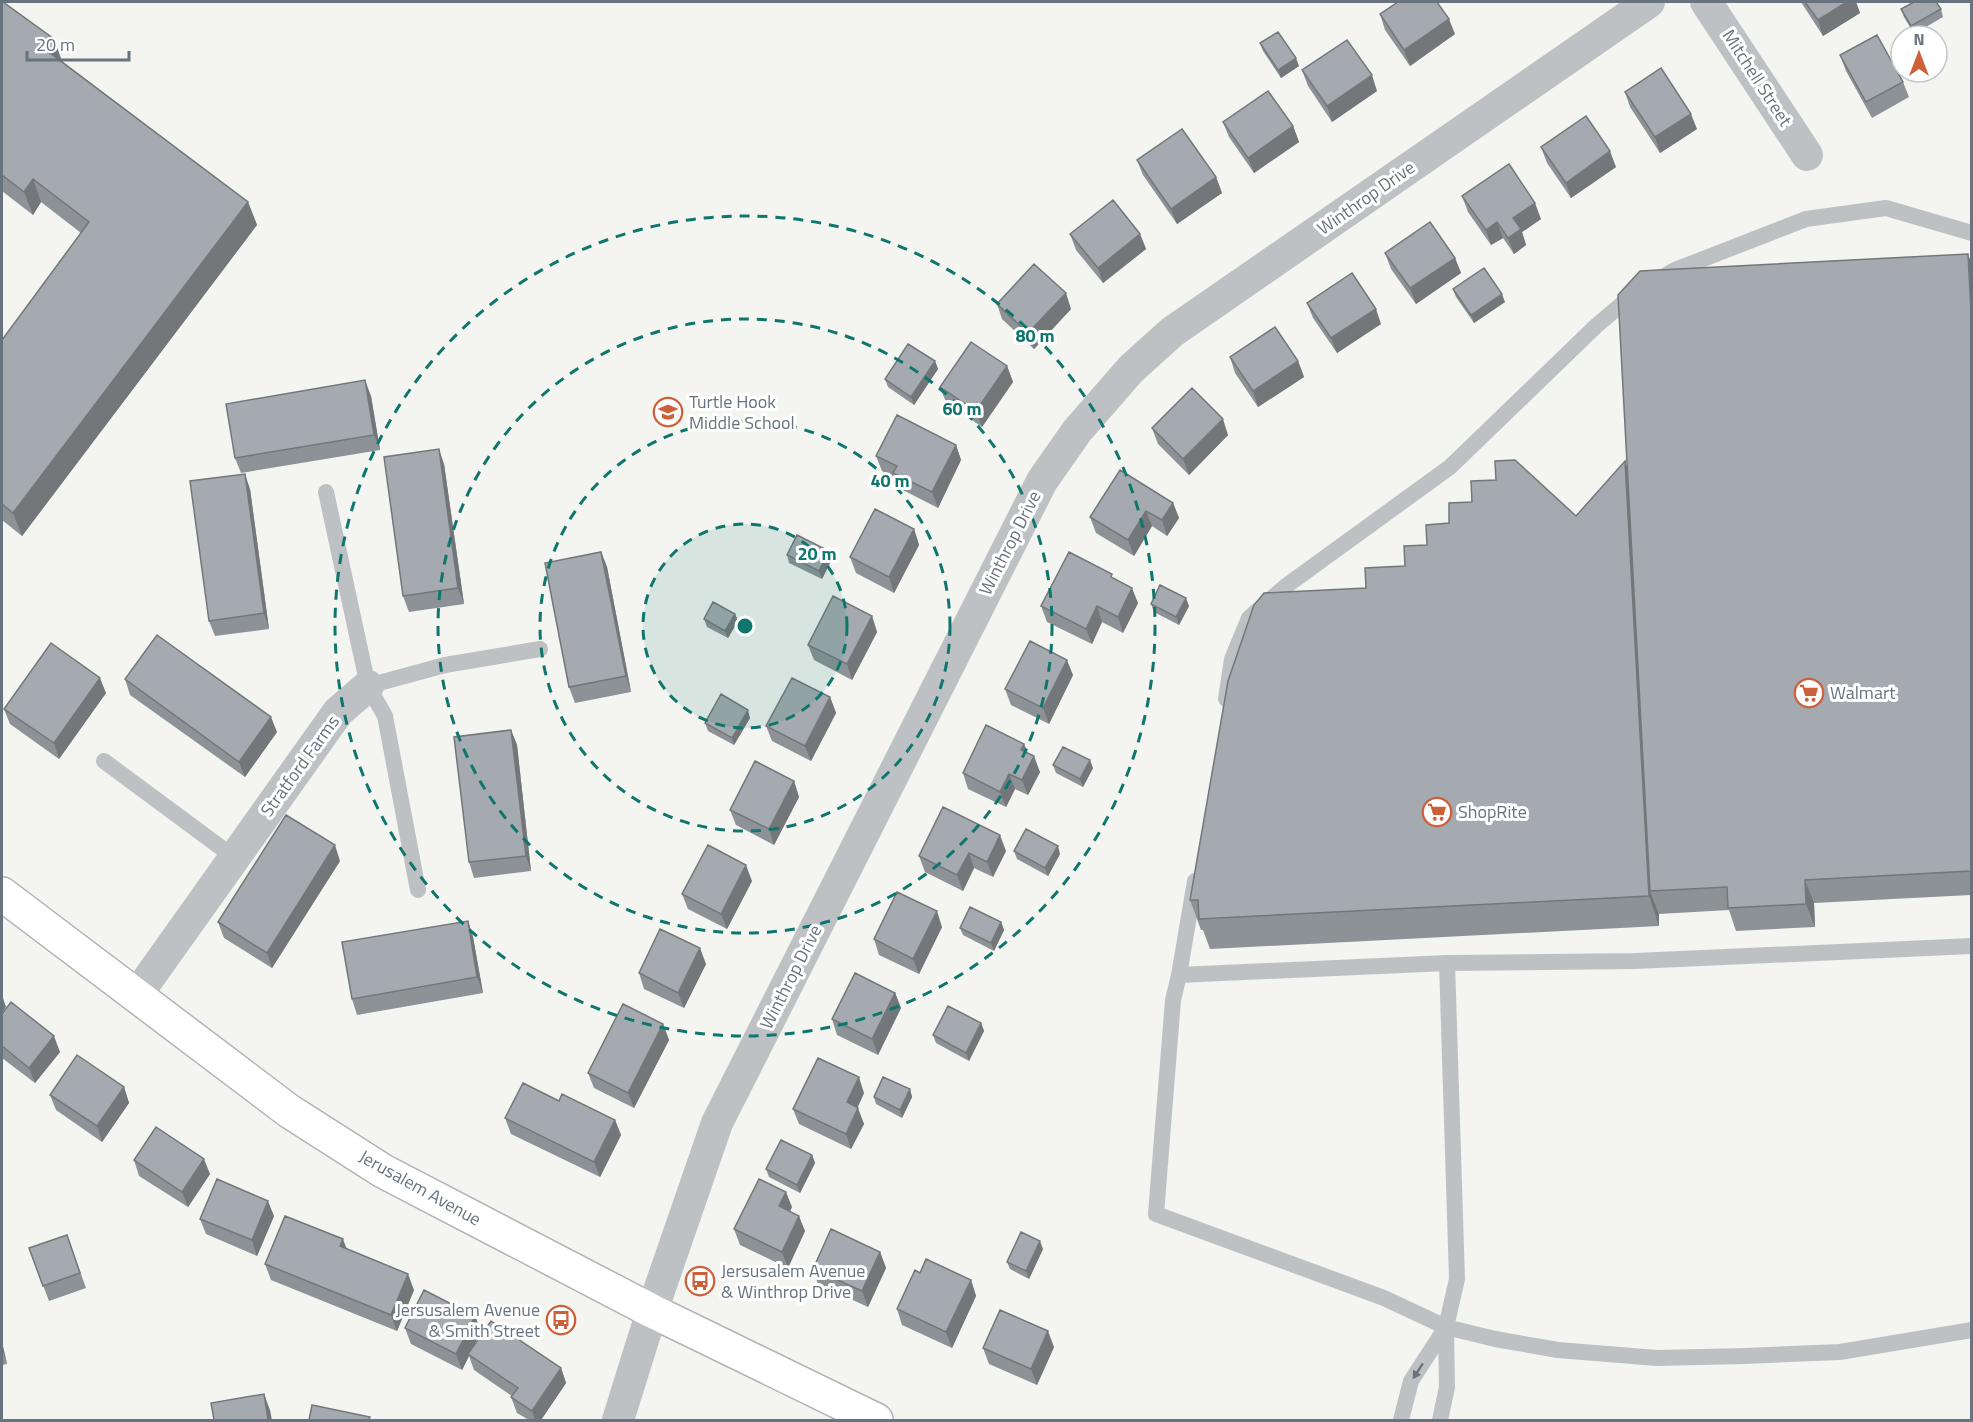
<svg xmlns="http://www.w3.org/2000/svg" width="1973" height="1422" font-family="'Titillium Web',sans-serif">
	<rect width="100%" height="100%" fill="#f4f4f1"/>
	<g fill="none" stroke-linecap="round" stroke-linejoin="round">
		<g stroke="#b0b3b7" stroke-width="36">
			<path id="primary" d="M2,894L289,1111L383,1171L652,1311L876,1420"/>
		</g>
		<path stroke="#bec1c4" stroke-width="16" d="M1659,279L1675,270L1806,219L1886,208L1972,233
			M326,492L368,686L385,716L418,890
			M368,686L445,665L540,649
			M1226,699L1232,659L1249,618L1286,586L1450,467L1596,326L1636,292
			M104,761L235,858
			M1195,881L1179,975L1173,1000L1156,1214L1384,1298L1446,1327L1495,1339L1558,1350L1657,1358L1745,1356L1840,1352L1972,1330
			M1179,975L1447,963L1635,961L1972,946
			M1401,1420L1411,1381L1446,1327
			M1440,1420L1447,1387L1446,1327L1457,1279L1447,963"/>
		<path stroke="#bec1c4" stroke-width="32" d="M1706,2L1807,155
			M136,996L338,712L368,686
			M618,1420L652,1311L717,1123L1042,481L1077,431L1131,369L1172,332L1649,2"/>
		<use href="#primary" stroke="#fff" stroke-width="33"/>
	</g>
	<path fill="#8d9296" d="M2,2L54,39L62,61L248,202L257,225L22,536L2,520V340L81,233L41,202L33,215L2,191Z
		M1801,2H1856L1860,13L1823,36Z
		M1901,9H1941L1943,17L1914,34L1904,17Z
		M1380,14L1455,34L1410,66L1385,30Z
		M1260,43L1299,66L1281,78L1263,51Z
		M1840,55L1903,82L1909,97L1872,118L1846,71Z
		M1302,70L1377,91L1332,122L1308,86Z
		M1625,92L1697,129L1660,153L1630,107Z
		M1223,122L1293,126L1299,142L1254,173L1229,137Z
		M1541,147L1616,167L1571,198L1547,163Z
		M1137,160L1216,177L1222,193L1177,224L1143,175Z
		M1462,196L1541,219L1522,232L1526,245L1514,254L1503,238L1491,245L1468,212Z
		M1070,234H1140L1146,249L1103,283L1076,250Z
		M1385,253L1455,258L1461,273L1416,304L1391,269Z
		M1971,262V895L1814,903L1815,927L1736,931L1729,910L1659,914V926L1210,949L1203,930H1201L1190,900L1366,588L1405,566L1427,545L1576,516L1627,467Z
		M1453,289L1505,302L1474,323L1456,297Z
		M1307,303L1381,324L1337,353L1313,318Z
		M997,304L1071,309L1034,349L1002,319Z
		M1230,357L1298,361L1304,377L1258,407L1235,373Z
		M935,361L938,369L914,405L888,387L885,379Z
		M1007,366L1013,382L982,427L946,402L940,387Z
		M371,396L380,450L241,473L235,458Z
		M1152,428L1228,435L1189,475L1158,444Z
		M956,445L961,460L938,508L899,488L895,478L882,471L876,456Z
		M444,464L464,604L409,612L403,596Z
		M250,489L269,629L215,636L209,621Z
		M1173,503L1179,518L1167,536L1152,526L1134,556L1096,533L1090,517Z
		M914,529L919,545L894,593L856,573L850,557Z
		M601,552L607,567L631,692L575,703L569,687Z
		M787,555L832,559L822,579L789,563Z
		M1114,579L1138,603L1123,633L1102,622L1092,644L1047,622L1041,606Z
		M1151,604L1189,606L1179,625L1154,612Z
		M735,614L738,621L728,638L707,627L704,619Z
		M872,616L877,632L852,680L814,660L808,645Z
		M1073,675L1049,724L1011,705L1005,689Z
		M125,679L277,732L245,777L130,695Z
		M106,693L59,759L10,724L4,709Z
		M830,697L836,713L811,761L772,741L766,726Z
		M750,718L734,745L708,731L705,723Z
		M511,730L517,745L531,871L474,878L469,862Z
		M1024,744L1028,753L1040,772L1028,795L1015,789L1006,807L968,789L963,773Z
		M1053,765L1093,768L1083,787L1056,773Z
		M794,781L799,797L774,845L736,825L730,810Z
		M1006,851L993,877L974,868L963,891L925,872L919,856Z
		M1014,851L1060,854L1048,876L1017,859Z
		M340,861L272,968L224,938L218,922Z
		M752,881L727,929L688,909L682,894Z
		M468,921L473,937L483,993L357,1015L352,999Z
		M1001,922L1004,930L994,951L963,935L960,928Z
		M942,927L919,974L879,955L874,939Z
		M706,964L684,1008L644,989L639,973Z
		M895,993L901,1008L878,1055L837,1035L832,1019Z
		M2,1014L60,1052L35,1083L2,1058Z
		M981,1023L984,1031L969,1061L936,1043L933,1035Z
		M663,1024L669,1040L634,1108L594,1088L588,1073Z
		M124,1087L129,1103L102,1142L56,1110L50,1095Z
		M910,1089L912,1097L902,1118L876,1104L874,1097Z
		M864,1093L857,1108L864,1124L851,1149L799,1124L793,1109Z
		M559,1101L615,1120L621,1135L600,1177L511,1134L505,1118Z
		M812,1155L815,1163L800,1193L769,1177L766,1169Z
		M134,1160L210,1174L188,1207L139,1176Z
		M792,1207L790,1211L805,1231L788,1268L740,1245L734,1229Z
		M274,1216L257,1256L206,1234L200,1219Z
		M67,1235L86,1288L49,1301L29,1248Z
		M347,1249L414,1290L397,1331L271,1280L265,1264Z
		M1043,1249L1029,1279L1010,1269L1007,1262Z
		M880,1252L886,1268L868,1307L818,1284L813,1269Z
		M920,1273L971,1280L976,1296L952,1348L902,1325L897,1309Z
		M475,1316L481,1331L474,1345L561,1368L566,1383L541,1420H529L517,1413L511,1397L512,1396L474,1370L469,1356L462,1370L411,1344L405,1328Z
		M2,1342L7,1364L2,1365Z
		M1054,1347L1037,1385L989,1364L983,1348Z"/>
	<path fill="#73777a" d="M1847,2H1856L1860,13L1823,36L1818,20Z
		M1449,19L1455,34L1410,66L1404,50Z
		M54,39L62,62L46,50Z
		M1296,58L1299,66L1281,78L1278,70Z
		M1372,75L1377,91L1332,122L1327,106Z
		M1691,114L1697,129L1660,153L1655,137Z
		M1293,126L1299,142L1254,173L1248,158Z
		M1610,151L1616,167L1571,198L1566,183Z
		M1216,177L1222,193L1177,224L1171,209Z
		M33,179L41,202L33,215L24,192Z
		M248,202L257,225L22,536L13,513Z
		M1535,203L1541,219L1522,232L1526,245L1514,254L1508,238L1513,218Z
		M1497,222L1503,238L1491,245L1486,230Z
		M1140,234L1146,249L1103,283L1098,268Z
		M1968,254L1971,262V311Z
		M1455,258L1461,273L1416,304L1410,288Z
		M1066,293L1071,309L1034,349L1028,333Z
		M1502,294L1505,302L1474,323L1471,315Z
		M1376,309L1381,324L1337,353L1331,338Z
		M935,361L938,369L914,405L911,397Z
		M1298,361L1304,377L1258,407L1253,391Z
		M1007,366L1013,382L982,427L976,411Z
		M365,380L371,396L380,450L374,435Z
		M1223,419L1228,435L1189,475L1183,459Z
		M956,445L961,460L938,508L932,492Z
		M439,449L444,464L464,604L458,588Z
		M1625,461L1636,491L1650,891L1659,914V926L1649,896Z
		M245,474L250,489L269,629L264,613Z
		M1173,503L1179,518L1167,536L1162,520Z
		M1146,511L1152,526L1134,556L1128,540Z
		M914,529L919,545L894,593L889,577Z
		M829,551L832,559L822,579L819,571Z
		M601,552L607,567L631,692L626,676Z
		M1132,588L1138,603L1123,633L1118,617Z
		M1186,598L1189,606L1179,625L1176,617Z
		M1097,606L1102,622L1092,644L1086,629Z
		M735,614L738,621L728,638L725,631Z
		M872,616L877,632L852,680L847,664Z
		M1067,660L1073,675L1049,724L1043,708Z
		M100,678L106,693L59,759L54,743Z
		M830,697L836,713L811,761L805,746Z
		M748,710L750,718L734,745L732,738Z
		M271,717L277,732L245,777L239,762Z
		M511,730L517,745L531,871L526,856Z
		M1024,744L1030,759L1021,750Z
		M1034,756L1040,772L1028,795L1022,780Z
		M1090,760L1093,768L1083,787L1080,779Z
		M1009,774L1015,789L1006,807L1000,792Z
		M794,781L799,797L774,845L769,829Z
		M1000,835L1006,851L993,877L987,862Z
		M335,845L340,861L272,968L267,953Z
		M1058,846L1060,854L1048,876L1045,868Z
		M969,853L974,868L963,891L957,875Z
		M746,865L752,881L727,929L721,914Z
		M1805,880L1814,903L1815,927L1806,904Z
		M937,911L942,927L919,974L913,959Z
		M468,921L473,937L483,993L477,977Z
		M1001,922L1004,930L994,951L991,943Z
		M700,948L706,964L684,1008L678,993Z
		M895,993L901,1008L878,1055L872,1039Z
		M2,995L6,1007L2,1013Z
		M981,1023L984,1031L969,1061L966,1053Z
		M663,1024L669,1040L634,1108L628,1093Z
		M54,1036L60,1052L35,1083L29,1068Z
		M859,1077L864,1093L853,1118L847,1102Z
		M124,1087L129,1103L102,1142L97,1126Z
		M910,1089L912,1097L902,1118L900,1110Z
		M858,1108L864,1124L851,1149L846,1134Z
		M615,1120L621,1135L600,1177L594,1162Z
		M812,1155L815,1163L800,1193L797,1185Z
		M204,1159L210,1174L188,1207L182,1192Z
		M786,1192L792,1207L785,1222L779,1206Z
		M268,1201L274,1216L257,1256L252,1240Z
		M799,1216L805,1231L788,1268L782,1252Z
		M343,1239L349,1255L340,1246Z
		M1040,1241L1043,1249L1029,1279L1026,1271Z
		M880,1252L886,1268L868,1307L862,1291Z
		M408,1274L414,1290L397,1331L391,1315Z
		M971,1280L976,1296L952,1348L946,1332Z
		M475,1316L481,1331L469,1355L468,1354L469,1356L462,1370L456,1354Z
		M1048,1331L1054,1347L1037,1385L1031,1369Z
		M2,1342L7,1364L2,1349Z
		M561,1368L566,1383L541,1420H535L532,1411Z
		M264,1394L270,1410L272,1420H268Z"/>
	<path fill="#a4aaaf" stroke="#73777a" stroke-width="1.5" d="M2,2H3L54,39L46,50L248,202L13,513L2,504V340L89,222L33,179L24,192L2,175Z
		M1398,2H1437L1449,19L1404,50L1380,14Z
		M1805,2H1847L1818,20Z
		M1914,2H1936L1941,9L1911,26L1901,9Z
		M1278,32L1296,58L1278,70L1260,43Z
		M1877,35L1903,82L1866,102L1840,55Z
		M1347,40L1372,75L1327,106L1302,70Z
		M1661,68L1691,114L1655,137L1625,92Z
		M1268,91L1293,126L1248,158L1223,122Z
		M1586,116L1610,151L1566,183L1541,147Z
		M1182,129L1216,177L1171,209L1137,160Z
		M1509,164L1535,203L1513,218L1521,229L1508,238L1497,222L1486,230L1462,196Z
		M1113,200L1140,234L1098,268L1070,234Z
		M1430,222L1455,258L1410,288L1385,253Z
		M1968,254L1971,311V871L1805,880L1806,904L1728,908L1727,887L1650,891L1618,295L1640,271Z
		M1034,264L1066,293L1028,333L997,304Z
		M1484,268L1502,294L1471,315L1453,289Z
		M1352,273L1376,309L1331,338L1307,303Z
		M1275,327L1298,361L1253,391L1230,357Z
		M971,342L1007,366L976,411L940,387Z
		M908,344L935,361L911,397L885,379Z
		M365,380L374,435L235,458L226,404Z
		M1192,388L1223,419L1183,459L1152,428Z
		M897,415L956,445L932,492L893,473L897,466L876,456Z
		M439,449L458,588L403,596L384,457Z
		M1515,460L1576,516L1625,461L1649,896L1199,919L1198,900H1190L1228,681L1254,605L1264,593L1366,588L1365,568L1405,566L1404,546L1427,545L1426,525L1449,523V503L1472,502L1471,481L1496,480L1495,461Z
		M1120,470L1173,503L1162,520L1146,511L1128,540L1090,517Z
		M245,474L264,613L209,621L190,481Z
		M875,509L914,529L889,577L850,557Z
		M797,535L829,551L819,571L787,555Z
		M601,552L626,676L569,687L545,563Z
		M1069,552L1112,574L1111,577L1132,588L1118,617L1097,606L1086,629L1041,606Z
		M1160,585L1186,598L1176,617L1151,604Z
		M833,596L872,616L847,664L808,645Z
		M713,602L735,614L725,631L704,619Z
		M157,635L271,717L239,762L125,679Z
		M1030,641L1067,660L1043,708L1005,689Z
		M51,643L100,678L54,743L4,709Z
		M792,678L830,697L805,746L766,726Z
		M721,694L748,710L732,738L705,723Z
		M986,725L1024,744L1021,750L1034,756L1022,780L1009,774L1000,792L963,773Z
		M511,730L526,856L469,862L454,737Z
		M1063,747L1090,760L1080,779L1053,765Z
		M755,761L794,781L769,829L730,810Z
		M943,807L1000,835L987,862L969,853L957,875L919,856Z
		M286,815L335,845L267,953L218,922Z
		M1026,829L1058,846L1045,868L1014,851Z
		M708,845L746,865L721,914L682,894Z
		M897,892L937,911L913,959L874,939Z
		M970,907L1001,922L991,943L960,928Z
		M468,921L477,977L352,999L342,942Z
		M660,929L700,948L678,993L639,973Z
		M855,973L895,993L872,1039L832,1019Z
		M11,1002L54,1036L29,1068L2,1046V1014Z
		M623,1004L663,1024L628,1093L588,1073Z
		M948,1006L981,1023L966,1053L933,1035Z
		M77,1055L124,1087L97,1126L50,1095Z
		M818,1058L859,1077L847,1102L858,1108L846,1134L793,1109Z
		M883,1077L910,1089L900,1110L874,1097Z
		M523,1083L559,1101L562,1094L615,1120L594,1162L505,1118Z
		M156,1127L204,1159L182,1192L134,1160Z
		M781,1140L812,1155L797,1185L766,1169Z
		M217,1179L268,1201L252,1240L200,1219Z
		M759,1179L786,1192L779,1206L799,1216L782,1252L734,1229Z
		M285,1216L343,1239L340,1246L408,1274L391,1315L265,1264Z
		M831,1229L880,1252L862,1291L813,1269Z
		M1021,1232L1040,1241L1026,1271L1007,1262Z
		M67,1235L80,1273L43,1286L29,1248Z
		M926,1259L971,1280L946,1332L897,1309L915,1270L920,1273Z
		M424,1290L475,1316L456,1354L405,1328Z
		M1000,1310L1048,1331L1031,1369L983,1348Z
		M491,1321L561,1368L532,1411L511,1397L518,1388L468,1354Z
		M264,1394L268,1420H214L211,1403Z
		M312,1405L370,1417L369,1420H309Z"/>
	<defs><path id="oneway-solid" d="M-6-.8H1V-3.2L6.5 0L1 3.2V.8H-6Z" transform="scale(1.5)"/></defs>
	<use fill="#67737e" href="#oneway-solid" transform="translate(1418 1371) rotate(123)"/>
	<circle cx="745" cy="626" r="102" fill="#0f766e" fill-opacity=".12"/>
	<g fill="none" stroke="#0f766e" stroke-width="3" stroke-dasharray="10 8">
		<circle cx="745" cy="626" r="102"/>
		<circle cx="745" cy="626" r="205"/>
		<circle cx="745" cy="626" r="307"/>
		<circle cx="745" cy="626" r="410"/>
	</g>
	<defs>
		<g id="school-ring" transform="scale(1.5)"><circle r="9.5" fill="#fff" stroke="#cc6039" stroke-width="1.5"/><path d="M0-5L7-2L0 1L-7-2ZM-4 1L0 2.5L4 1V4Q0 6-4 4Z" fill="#cc6039"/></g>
		<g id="supermarket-ring" transform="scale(1.5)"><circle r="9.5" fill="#fff" stroke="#cc6039" stroke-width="1.5"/><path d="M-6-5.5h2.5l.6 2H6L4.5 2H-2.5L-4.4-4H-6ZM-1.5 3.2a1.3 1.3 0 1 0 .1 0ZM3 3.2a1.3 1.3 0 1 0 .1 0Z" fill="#cc6039"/></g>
		<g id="bus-ring" transform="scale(1.5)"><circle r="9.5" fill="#fff" stroke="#cc6039" stroke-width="1.5"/><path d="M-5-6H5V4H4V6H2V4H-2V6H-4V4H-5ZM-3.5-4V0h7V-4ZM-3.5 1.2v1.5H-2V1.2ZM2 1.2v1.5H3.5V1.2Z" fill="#cc6039"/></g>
	</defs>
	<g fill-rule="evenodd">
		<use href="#school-ring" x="668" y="412"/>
		<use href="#supermarket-ring" x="1809" y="693"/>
		<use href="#supermarket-ring" x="1437" y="812"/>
		<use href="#bus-ring" x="700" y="1281"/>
		<use href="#bus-ring" x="561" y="1320"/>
	</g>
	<g text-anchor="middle" stroke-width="6" stroke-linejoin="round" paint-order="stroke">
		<g font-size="18" fill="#67737e" stroke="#fff">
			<text transform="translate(1757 78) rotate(57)" y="6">Mitchell Street</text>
			<text transform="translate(1366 198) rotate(-35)" y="6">Winthrop Drive</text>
			<text transform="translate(1010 543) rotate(-63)" y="6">Winthrop Drive</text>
			<text transform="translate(300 766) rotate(-54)" y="6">Stratford Farms</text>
			<text transform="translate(791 977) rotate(-63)" y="6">Winthrop Drive</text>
			<text transform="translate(420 1188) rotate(29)" y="6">Jerusalem Avenue</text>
		</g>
		<g font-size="18" fill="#67737e" stroke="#fff" text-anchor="start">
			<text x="689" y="408">Turtle Hook<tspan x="689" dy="21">Middle School</tspan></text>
			<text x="1830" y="699">Walmart</text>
			<text x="1458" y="818">ShopRite</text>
			<text x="721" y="1277">Jersusalem Avenue<tspan x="721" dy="21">&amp; Winthrop Drive</tspan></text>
			<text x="540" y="1316" text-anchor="end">Jersusalem Avenue<tspan x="540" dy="21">&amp; Smith Street</tspan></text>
		</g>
	</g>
	<circle cx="745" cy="626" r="9" fill="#0f766e" stroke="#fff" stroke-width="3"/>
	<g font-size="18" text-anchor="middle" font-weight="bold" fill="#0f766e" stroke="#fff" stroke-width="6" stroke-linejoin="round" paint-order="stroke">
		<text x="1035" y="342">80 m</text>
		<text x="962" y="415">60 m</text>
		<text x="890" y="487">40 m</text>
		<text x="817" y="560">20 m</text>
	</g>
	<rect width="1973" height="1422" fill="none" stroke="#67737e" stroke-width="6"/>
	<g transform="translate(1919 54)"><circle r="28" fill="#ffffff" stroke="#c2c7cb" stroke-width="1.5"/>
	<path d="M0-4.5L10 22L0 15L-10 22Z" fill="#cc6039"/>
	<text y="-9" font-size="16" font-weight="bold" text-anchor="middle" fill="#67737e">N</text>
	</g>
	<path d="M27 51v9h102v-9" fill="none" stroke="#67737e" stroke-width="3"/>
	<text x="36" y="51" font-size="18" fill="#67737e" stroke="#ffffff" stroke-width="4.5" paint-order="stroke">20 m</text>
</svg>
